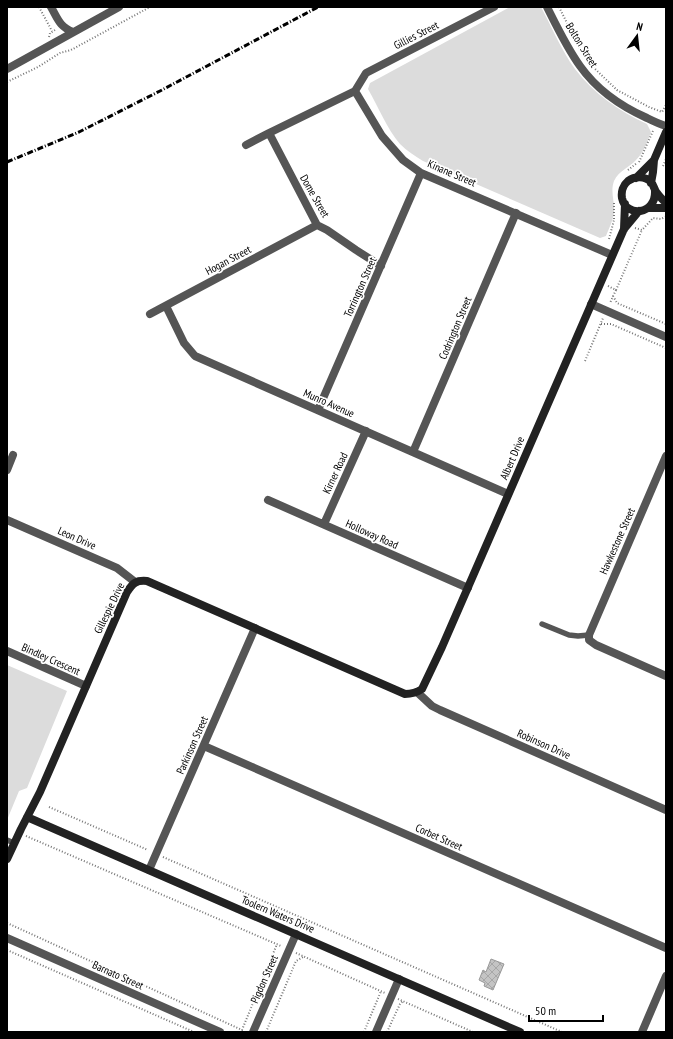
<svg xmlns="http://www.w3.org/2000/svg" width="673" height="1039" font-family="'PT Sans Narrow',sans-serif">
	<defs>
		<pattern id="building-cross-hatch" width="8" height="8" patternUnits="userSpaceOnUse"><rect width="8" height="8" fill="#c4c4c4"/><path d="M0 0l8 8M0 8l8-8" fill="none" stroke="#a7a7a7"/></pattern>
	</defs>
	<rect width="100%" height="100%" fill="#fff"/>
	<path fill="#dcdcdc" d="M510,7H541C552,27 561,50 575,69C594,94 619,111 647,124L651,132C647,142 644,152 636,160C629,168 619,170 614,181C610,192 615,202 614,212C613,221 609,228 606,236L600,238L423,161C415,156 407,151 400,144C387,129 378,106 368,89L370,83Z
		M7,665L67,691L27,788L19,791L7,820Z"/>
	<path fill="url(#building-cross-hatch)" stroke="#999" d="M491,959L504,964L493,990L484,986L485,983L479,980L483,970L486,972Z"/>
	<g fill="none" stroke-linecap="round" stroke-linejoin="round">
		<path stroke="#777" stroke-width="2" stroke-dasharray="1 2" stroke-linecap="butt" d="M39,7L52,31
			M559,7L580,49
			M49,37L50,33L55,30
			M593,67L617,90L649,107L662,112L666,105
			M7,82L38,67L60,53L71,50L150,7
			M639,162L653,131
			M663,166L666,159
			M628,170L637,163
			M614,203V220
			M635,228L642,230L653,218L661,219L665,217
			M609,239L614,220
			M608,286L616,290L610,303
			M616,290L642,230
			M613,296L617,303L666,324
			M601,324H611L666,348
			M585,361L603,318
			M49,807L148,850
			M26,836L281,946
			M163,857L562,1032
			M7,923L242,1030L277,944
			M7,950L194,1032
			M296,953L385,993
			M398,999L473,1032
			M266,1032L296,961L303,957
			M364,1032L381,991
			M387,1032L400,1004L403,1001"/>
		<path stroke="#555" stroke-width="5.5" d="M542,624L569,635L578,636L589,635
			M7,840L14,843"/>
		<path stroke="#555" stroke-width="8" d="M51,7C58,19 59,26 73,32
			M547,7C557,27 567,48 580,66C597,90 620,106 647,118C653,121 659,124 666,126
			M7,69L119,7
			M355,91L366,73L494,7
			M269,133L317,225L327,230L356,250L381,266
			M246,145L269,133L355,91L382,136L403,160L421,173L612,255
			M591,304L666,337
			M166,306L184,343L195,356L508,494
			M150,314L317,225
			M318,410L421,173
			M413,452L516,213
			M666,456L589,635V640L596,645L666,676
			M7,470L13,455
			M268,500L468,588
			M7,520L117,568L135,582
			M324,524L366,431
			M7,651L86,686
			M417,692L432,706L440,710L666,810
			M204,746L666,948
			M149,870L255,628
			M7,938L220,1032
			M253,1032L296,934
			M376,1032L399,979
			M642,1032L666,976"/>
		<path stroke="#222" stroke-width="8" d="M636,178L654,160
			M651,183L653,172L654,160L666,132
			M655,191C656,215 626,218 622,198C621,192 623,185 628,181C635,176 645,176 651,182C654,185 654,190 657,193C659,196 662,199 665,202
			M648,208H666
			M624,229L625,204
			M27,817L520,1032
			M7,859L21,829L40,792L127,592C133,583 136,580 147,581L405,694C412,694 416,693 422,689L442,647L624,229L639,211"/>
		<path stroke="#000" stroke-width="3" stroke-dasharray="6 2 1 2" stroke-linecap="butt" d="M7,162L79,132L160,91L318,7"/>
	</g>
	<g text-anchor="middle" stroke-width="3.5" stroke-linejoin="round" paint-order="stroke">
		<g font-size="11" fill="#000" stroke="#fff">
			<text transform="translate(416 35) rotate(-27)" y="4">Gillies Street</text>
			<text transform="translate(582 45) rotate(58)" y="4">Bolton Street</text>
			<text transform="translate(452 173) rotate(23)" y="4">Kinane Street</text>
			<text transform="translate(315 196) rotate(60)" y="4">Dome Street</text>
			<text transform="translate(228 260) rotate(-28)" y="4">Hogan Street</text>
			<text transform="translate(360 287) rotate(-66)" y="4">Torrington Street</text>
			<text transform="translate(455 328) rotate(-67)" y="4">Codrington Street</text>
			<text transform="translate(329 403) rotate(24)" y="4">Munro Avenue</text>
			<text transform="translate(512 458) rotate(-67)" y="4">Albert Drive</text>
			<text transform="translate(335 473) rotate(-65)" y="4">Kirner Road</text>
			<text transform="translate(372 534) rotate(24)" y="4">Holloway Road</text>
			<text transform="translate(77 538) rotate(24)" y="4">Leon Drive</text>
			<text transform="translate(617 541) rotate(-66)" y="4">Hawkestone Street</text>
			<text transform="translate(109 608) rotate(-64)" y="4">Gillespie Drive</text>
			<text transform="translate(51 659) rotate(24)" y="4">Bindley Crescent</text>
			<text transform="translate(544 744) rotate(24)" y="4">Robinson Drive</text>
			<text transform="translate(192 745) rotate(-66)" y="4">Parkinson Street</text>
			<text transform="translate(439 837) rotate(24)" y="4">Corbet Street</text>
			<text transform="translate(278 914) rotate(23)" y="4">Toolern Waters Drive</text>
			<text transform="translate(118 975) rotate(24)" y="4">Barnato Street</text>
			<text transform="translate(264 979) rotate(-66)" y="4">Pigdon Street</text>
		</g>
	</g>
	<rect width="673" height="1039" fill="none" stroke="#000000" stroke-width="16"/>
	<g transform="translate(637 36) rotate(15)" stroke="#ffffff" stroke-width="3" paint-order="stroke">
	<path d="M0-3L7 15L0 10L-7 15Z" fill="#000000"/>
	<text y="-6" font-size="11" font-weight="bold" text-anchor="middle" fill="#000000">N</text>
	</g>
	<path d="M529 1015v6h74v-6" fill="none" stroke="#000000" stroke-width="2"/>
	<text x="535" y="1015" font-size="12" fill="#000000" stroke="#ffffff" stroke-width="3" paint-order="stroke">50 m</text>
</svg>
